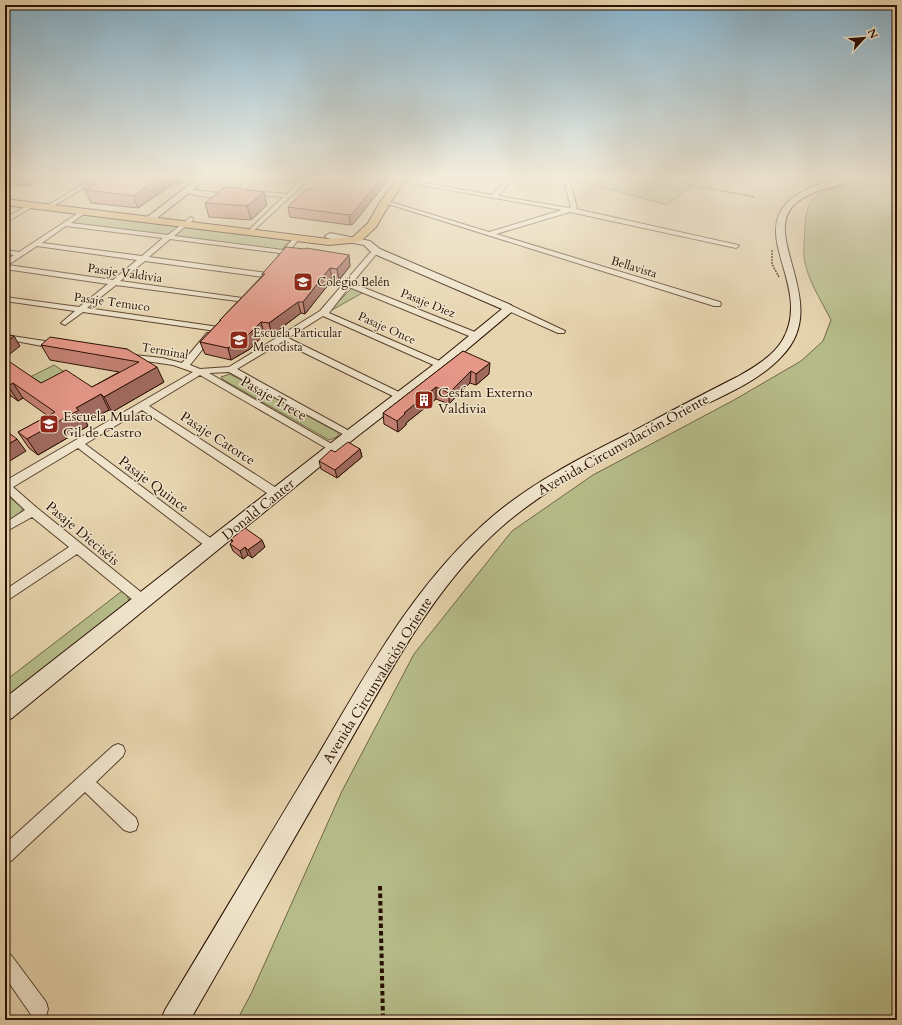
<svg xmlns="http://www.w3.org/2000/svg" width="902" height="1025" font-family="Cardo,serif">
	<rect width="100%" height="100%" fill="#e7d5af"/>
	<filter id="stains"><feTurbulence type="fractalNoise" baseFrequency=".005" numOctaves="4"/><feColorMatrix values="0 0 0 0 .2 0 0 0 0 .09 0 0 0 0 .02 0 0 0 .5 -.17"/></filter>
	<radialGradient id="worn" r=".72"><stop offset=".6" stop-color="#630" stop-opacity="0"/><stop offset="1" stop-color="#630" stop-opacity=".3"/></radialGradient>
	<path fill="#b6bd8a" stroke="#706646" d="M579,178H666L692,185L667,205L576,180Z
		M882,178H897V1020H237L251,994L342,791L414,654L512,531L593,475L734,400L801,361L823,341L831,320C821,300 806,278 804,256C803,247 805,237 805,228C805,217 807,205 815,197C825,188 868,180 882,178Z
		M84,214L175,225L178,227L167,235L68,223Z
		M185,226L288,240L290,241L281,250L172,237Z
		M352,288L364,292L332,310H330Z
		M54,365L77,380L54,393L30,377Z
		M230,374L339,433L337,437L329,440L222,379L221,377Z
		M5,494L23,508L21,512L9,521L5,517Z
		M122,591L127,595L130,604L5,702V681Z"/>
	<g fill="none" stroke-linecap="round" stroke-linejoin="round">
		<g stroke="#59412d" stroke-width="2">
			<path id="street" d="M251,178L301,180L305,178L308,180L250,234L247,232L248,231L283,197L249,194L246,192L247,191L287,194L298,183L256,181C248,184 243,192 236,196C226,200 193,197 184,191L187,189L228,194L233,192Z
				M508,178H514L498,196L569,208L571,207L563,178H569L577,208L576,209L738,245L739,246L736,248L570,212L496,234L720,302L721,304L720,306H714L382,202L387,201L489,232L562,210L398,181L401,179L492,195Z
				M681,178L694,180L704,187L699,188Z
				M90,180L99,183L96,185L91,184L50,208L45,207Z
				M32,203L35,205L34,206L5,223V218Z
				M83,210L86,212L85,213L71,223L168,235L191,217L193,218V220L174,236L283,250L295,237L300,238L283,258L281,259L278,257L280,253L170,239L149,257L267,273V277H264L145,261L120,281L242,298L246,300L245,302L116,285L87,308L219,327L220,329L216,331L83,312L65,325L61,323L75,311L5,301V297L79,307L108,284L5,269V261L14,255L5,254V250L19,252ZM66,226L163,238L142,256L42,243ZM37,246L137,260L113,280L8,265Z
				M376,249L379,251L352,283L480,334V338H474L349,287L329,313L444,363L445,365L444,367H438L323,316L288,338L403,394L405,396L403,398H397L282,342L237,369L353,433L355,435L353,437L350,438L229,372L209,373L337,447L338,449L333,452L200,375L149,406L281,491L282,494L281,497H273L142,410L85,444L217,543L219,546L217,549L213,551L209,549L78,448L13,487L37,508L147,597L149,601L147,605L143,606L139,605L77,554L5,602V590L69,547L32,517L5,532V523L25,510L5,491V481L193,372L173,365L125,358L124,356L125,354L162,358L182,363L207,333H210L214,335L190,365L200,369L229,367L320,311L369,254Z
				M504,305H510L565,331L564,333H558L504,309Z
				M5,335L58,343L62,346L58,349L5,339Z
				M118,744L123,746L125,751L123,756L96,782L136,818L138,824L136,830L130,832L124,830L85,792L11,861L5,863V844L113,746Z
				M5,952L11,955L46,1002L48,1009L46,1016L39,1018L32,1016L5,977Z"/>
		</g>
		<g stroke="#2a1002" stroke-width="2">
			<path id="secondary" d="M198,178H208L152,222H146L144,220L146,218Z
				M840,178H857C837,188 812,188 794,205C761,237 832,305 782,356C759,381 724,395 694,410C630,444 563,476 507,522C434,584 389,674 342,755C291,843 241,932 190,1020H161L165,1010C216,926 266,841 317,757C367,672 416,581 493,516C532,483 578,459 624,436C662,416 699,396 737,377C753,368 772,357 782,341C821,276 713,210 840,178Z
				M330,233L370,241L380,249L511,305L514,310L445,368L355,438L12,718L5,721V698L345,432L437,362L502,309L372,253L364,245L327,238L325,236Z"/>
		</g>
		<g stroke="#2a1002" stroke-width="2">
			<path id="primary" d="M398,178H407L390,203L376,227L360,242L329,245L5,205V199L329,239L353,237L368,223L380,202Z"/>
		</g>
		<path stroke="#2a1002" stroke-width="1.5" stroke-dasharray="2 1" stroke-linecap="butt" d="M708,188L755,197
			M772,250V264L779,277"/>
		<path stroke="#2a1002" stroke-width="4" stroke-dasharray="4.5 3" stroke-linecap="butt" d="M380,886L383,1020"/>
		<use href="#street" fill="#efe4cb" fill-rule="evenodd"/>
		<use href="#secondary" fill="#efe4cb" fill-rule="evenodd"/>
		<use href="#primary" fill="#e4ba78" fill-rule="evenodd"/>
	</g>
	<path fill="#c58275" stroke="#2a1002" d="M5,178H42L27,186L5,184Z
		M84,178H188L179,184H173L138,208L91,203L80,180Z
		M390,178L353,224L350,225L290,217L288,207Z
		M205,203L267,205L251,220L209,217Z
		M350,266L339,280H332L305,314L301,313L272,335L264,334L250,349L231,360L205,354L200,342L220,321V320L262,276V274Z
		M41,345L127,349L164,382L112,412L109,410L86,422L88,426L38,455L29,448L18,432L48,416L23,398L18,401L11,396L5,399V361L41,383L92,387L119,372L50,360Z
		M463,351L489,374L476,385L470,383L449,404L436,399L406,423V425L398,432L384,424L383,413Z
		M360,449L362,457L337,478L321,469L319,461L335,452Z
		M231,539L265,547L252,558L248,555L243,559L233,551L230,544L232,542Z"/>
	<path fill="#a06a5f" stroke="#2a1002" d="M24,178H42L27,186Z
		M159,178H171L173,184L138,208L133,196Z
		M177,178H188L179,184Z
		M381,178H390L353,224L350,225L349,215Z
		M264,192L267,205L251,220L247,206Z
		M349,255L350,266L339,280L337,269Z
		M330,268L332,280L305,314L303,302Z
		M298,302L301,313L272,335L269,323Z
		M261,322L264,334L250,349L231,360L228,348Z
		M14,336L20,346L5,358V343Z
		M490,363L489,374L476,385V374Z
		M157,367L164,382L112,412L104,397Z
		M471,371L470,383L449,404V393Z
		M13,383L23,398L18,401L8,386Z
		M5,387L11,396L5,399Z
		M436,387V399L406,423V425L398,432L397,421L404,413Z
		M101,394L109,410L86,422L88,426L38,455L27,439L76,408Z
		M17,439L26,451L5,464V446Z
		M360,449L362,457L337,478L335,470Z
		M262,540L265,547L252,558L248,550Z
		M245,547L248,555L243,559L240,551Z"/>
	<path fill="#e59788" stroke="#2a1002" d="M84,178H159L133,196L86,190L96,184L93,183L95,182L80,180Z
		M323,178H381L352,214L349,215L288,207L304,191L312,189Z
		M225,187L264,192L247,206L205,203Z
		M286,247L305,249L306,248L349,255L337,269L330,268L303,302H298L269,323L261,322L246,337L228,348L200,342L221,320H220L265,274H262Z
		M5,334L14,336L5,343Z
		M50,337L127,349L157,367L104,397L101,394L76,408L79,410L27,439L18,432L55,412L13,383L8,386L5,384V361L7,360L41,383L66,370L92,387L139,362L41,345Z
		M463,351L490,363L476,374L471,371L449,393L436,387L404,413L405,414L397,421L383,413Z
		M5,430L17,439L5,446Z
		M348,442L360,449L335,470L319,461L331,450L335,452Z
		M245,528L262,540L248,550L245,547L240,551L230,544L233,541L231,539Z"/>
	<linearGradient id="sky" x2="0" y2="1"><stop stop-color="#87b6d2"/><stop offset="0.55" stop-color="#f4ecdb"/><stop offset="1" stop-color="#f4ecdb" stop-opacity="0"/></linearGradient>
	<rect width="902" height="322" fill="url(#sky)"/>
	<defs>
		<g id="school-square" transform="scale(1)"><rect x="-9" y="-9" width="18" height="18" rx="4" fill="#8f2418" stroke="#efe4cb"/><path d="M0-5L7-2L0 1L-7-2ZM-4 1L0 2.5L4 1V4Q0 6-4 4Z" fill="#fff"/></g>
		<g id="building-square" transform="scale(1)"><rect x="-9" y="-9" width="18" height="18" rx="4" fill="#8f2418" stroke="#efe4cb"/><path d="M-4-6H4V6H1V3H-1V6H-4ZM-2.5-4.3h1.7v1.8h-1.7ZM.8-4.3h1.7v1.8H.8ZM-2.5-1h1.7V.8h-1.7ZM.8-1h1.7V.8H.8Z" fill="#fff"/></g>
	</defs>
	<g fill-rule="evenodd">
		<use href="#school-square" x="303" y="282"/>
		<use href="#school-square" x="239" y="340"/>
		<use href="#building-square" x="424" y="400"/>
		<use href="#school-square" x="49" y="424"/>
	</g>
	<g text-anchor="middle" stroke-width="3" stroke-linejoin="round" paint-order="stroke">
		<g font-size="12" fill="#2a1002" stroke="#efe4cb">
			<text transform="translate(634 267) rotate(17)" y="4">Bellavista</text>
			<text transform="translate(125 273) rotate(8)" y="4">Pasaje Valdivia</text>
			<text transform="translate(112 302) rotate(8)" y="4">Pasaje Temuco</text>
			<text transform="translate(428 303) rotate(22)" y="4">Pasaje Diez</text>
			<text transform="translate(387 328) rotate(24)" y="4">Pasaje Once</text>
			<text transform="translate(165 351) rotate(10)" y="4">Terminal</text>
		</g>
		<g font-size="12" fill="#2a1002" stroke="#efe4cb" text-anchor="start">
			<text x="317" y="286">Colegio Belén</text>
			<text x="253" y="337">Escuela Particular<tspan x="253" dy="14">Metodista</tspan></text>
		</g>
		<g font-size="14" fill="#2a1002" stroke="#efe4cb" text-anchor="start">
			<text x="438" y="397">Cesfam Externo<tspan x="438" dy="16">Valdivia</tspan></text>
			<text x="63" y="421">Escuela Mulato<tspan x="63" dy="16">Gil de Castro</tspan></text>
		</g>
		<g font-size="14" fill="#2a1002" stroke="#efe4cb">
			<text transform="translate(274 398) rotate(30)" y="5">Pasaje Trece</text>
			<text transform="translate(218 438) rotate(33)" y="5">Pasaje Catorce</text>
			<text transform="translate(623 444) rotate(-29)" y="5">Avenida Circunvalación Oriente</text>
			<text transform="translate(154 484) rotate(37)" y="5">Pasaje Quince</text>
			<text transform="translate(258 509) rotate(-39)" y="5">Donald Canter</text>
			<text transform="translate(83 533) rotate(40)" y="5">Pasaje Dieciséis</text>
			<text transform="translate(377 680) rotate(-58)" y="5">Avenida Circunvalación Oriente</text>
		</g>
	</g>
	<rect width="902" height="1025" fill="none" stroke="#e7d5af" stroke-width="20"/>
	<rect x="6" y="6" width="890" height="1013" fill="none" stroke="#2a1002" stroke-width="2"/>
	<rect x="10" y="10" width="882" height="1005" fill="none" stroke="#2a1002"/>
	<g transform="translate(864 38) rotate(64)" stroke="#efe4cb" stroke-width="3" paint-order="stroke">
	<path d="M0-3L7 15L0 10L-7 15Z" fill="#2a1002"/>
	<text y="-6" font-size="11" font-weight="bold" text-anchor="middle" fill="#2a1002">N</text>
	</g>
	<rect width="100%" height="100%" filter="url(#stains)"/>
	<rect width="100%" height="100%" fill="url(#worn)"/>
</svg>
